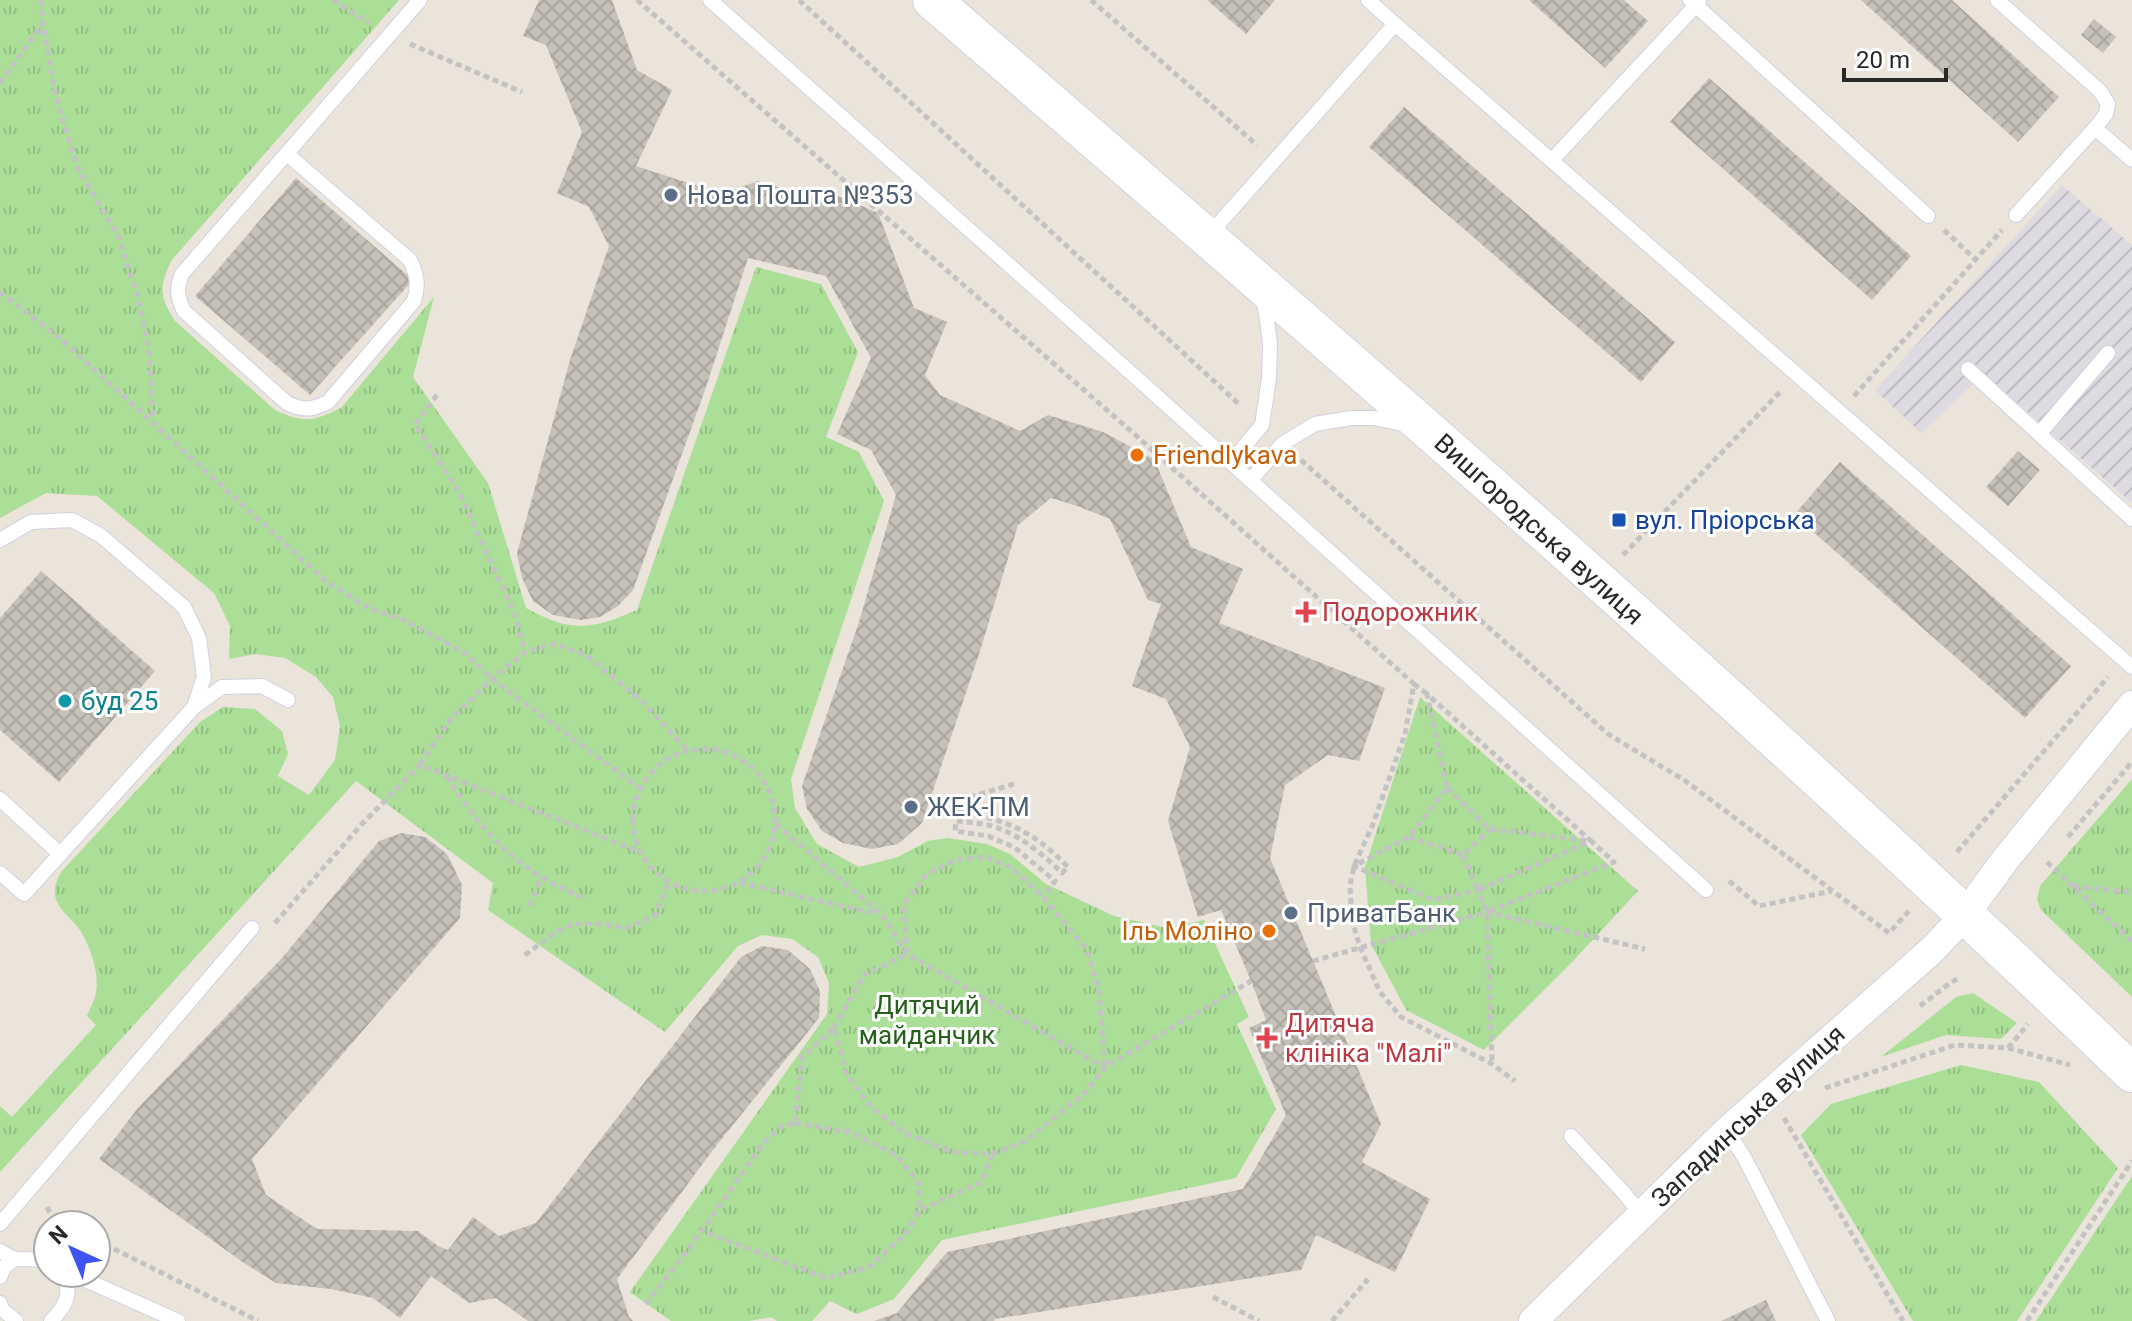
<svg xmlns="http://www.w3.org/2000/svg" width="2132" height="1321" font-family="Roboto,sans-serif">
	<defs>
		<pattern id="industrial-furrows" width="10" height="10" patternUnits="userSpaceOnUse" patternTransform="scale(2)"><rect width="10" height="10" fill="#dddae2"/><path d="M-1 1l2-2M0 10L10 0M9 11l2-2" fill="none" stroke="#bebbc2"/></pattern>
		<pattern id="park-tufts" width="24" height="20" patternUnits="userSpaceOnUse" patternTransform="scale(2)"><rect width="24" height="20" fill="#abdf97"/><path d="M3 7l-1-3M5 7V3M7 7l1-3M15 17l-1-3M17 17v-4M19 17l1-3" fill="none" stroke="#93bf82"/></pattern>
		<pattern id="building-cross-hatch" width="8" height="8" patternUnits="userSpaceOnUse" patternTransform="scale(2)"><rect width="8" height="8" fill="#c5c1b9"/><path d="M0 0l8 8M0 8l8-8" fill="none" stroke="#a9a69f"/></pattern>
	</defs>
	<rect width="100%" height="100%" fill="#eae4da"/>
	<path fill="url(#industrial-furrows)" d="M2062,185L2132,245V503L1984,374L1921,433L1875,390Z"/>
	<path fill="url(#park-tufts)" d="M0,0H399L171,261C159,288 159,296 175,321L275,410C303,423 313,422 341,408L434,297L413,377L488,483L526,608C571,633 591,630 637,610L756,267L821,284L858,352L826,437L859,452L884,501L791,779L795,808L817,844L859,867L898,857L928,841L948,838L987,844L1010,854L1046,884L1114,916L1167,928L1204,920L1249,1017L1237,1024L1276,1109L1236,1178L942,1240L894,1299L857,1314L830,1301L812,1321H777L771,1317L749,1321H671L630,1292L827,1014L829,983L818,957L792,939L762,935L738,946L665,1032L488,910L493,883L356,781L0,1172V1106L12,1117L96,1025L87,1016C90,1008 95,1000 96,992C99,974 92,953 84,937C72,912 42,907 61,872L200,722L223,707L255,709L282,731L288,754L278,776L309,795L335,760L340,726L333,697L316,677L285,658L256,654L229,659L230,626L214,593L97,496L46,493L0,518Z
		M1420,697L1638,891L1574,960L1484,1050L1406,1010L1371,944L1365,867Z
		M2132,779V997L2041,910L2037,899L2040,886Z
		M1973,993L2017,1023L2001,1039L1946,1035L1881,1057L1956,997Z
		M1961,1065L2039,1082L2118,1168L2017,1321H1913L1801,1135L1831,1104Z
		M2132,1176V1321H2036Z"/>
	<path fill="url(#building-cross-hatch)" d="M539,0H612L637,70L672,90L636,166L722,194L758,181L832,203L834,194L878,213L914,308L947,322L925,375L940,395L1020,431L1048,415L1103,432L1154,459L1191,547L1243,569L1219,623L1385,688L1359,761L1328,755L1285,785L1270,858L1381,1124L1362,1162L1430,1199L1395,1272L1316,1235L1301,1270L995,1319L994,1321H874L897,1313L947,1252L1243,1189L1286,1115L1249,1028L1266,1020L1251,981L1221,910L1198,917L1168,821L1190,747L1166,699L1132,686L1161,604L1148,600L1110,519L1077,506L1051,498L1018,525L980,651L922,823L898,844L872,849L843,843L822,831L807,809L802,786L859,622L896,495L871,450L837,434L871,358L826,276L748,258L705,390L633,590L618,606L600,617L581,620L553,615L533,601L522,578L517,553L570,360L609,246L589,207L557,193L582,132L546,45L523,36Z
		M1207,0H1275L1246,34Z
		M1529,0H1624L1648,21L1605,68Z
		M1861,0H1952L2059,97L2018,142Z
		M2094,19L2116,37L2103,53L2081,35Z
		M1709,78L1911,256L1872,300L1670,122Z
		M1404,107L1675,342L1641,382L1369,147Z
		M296,178L413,280L310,395L195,296Z
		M2018,451L2040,470L2008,506L1986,487Z
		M1840,462L2071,666L2025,718L1794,515Z
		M41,571L155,671L59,782L0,730V618Z
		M402,833L425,837L447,854L462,885L460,918L252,1159L266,1195L317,1229L418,1231L438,1246L448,1250L473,1217L499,1236L536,1223L741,957L762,946L788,950L810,969L820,991L819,1018L716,1146L617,1279L629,1317L633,1321H528L496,1298L469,1303L431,1276L400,1318L373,1298L331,1289L276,1283L244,1263L99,1159L138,1108L282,958L379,841Z
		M1766,1300L1776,1321H1721Z"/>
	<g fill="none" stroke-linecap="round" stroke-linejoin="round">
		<g stroke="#cfd1e1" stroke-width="16">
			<path id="service" d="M710,0L1149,389L1706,890
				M1690,0L1928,216
				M1997,0L2100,91L2108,104L2106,114L2095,128L2132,160
				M1395,24L2132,667
				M287,154L410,260C417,275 419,285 414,301L328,402C312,410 303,411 287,403L184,311C177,297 176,288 182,274L420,0
				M1552,160L1699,2
				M2016,215L2095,128
				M1208,236L1395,24L1368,0
				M1968,369L2132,519
				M2039,434L2108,353
				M1231,462L1262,425L1269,378L1270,344L1266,313L1262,296
				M1251,480L1282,444L1315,424L1351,418H1374L1407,425
				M0,540L31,522L72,520L100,535L184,607L199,638L204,677L194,707L24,894L0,873
				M194,707L222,687L262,686L288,700
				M0,799L60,854
				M1727,1131L1744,1157L1828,1321
				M1571,1136L1623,1192L1641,1214
				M0,1224L252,928
				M0,1251C4,1253 8,1256 13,1258C24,1261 35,1257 48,1262
				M70,1273L178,1321
				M0,1277L4,1267L15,1259
				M0,1303L2,1309L16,1321
				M51,1321C66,1306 74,1292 61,1273"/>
		</g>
		<g stroke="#cfd1e1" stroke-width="30">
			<path id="minor" d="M1533,1321L1727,1131L1932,950L1965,915L2005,860L2132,705"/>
		</g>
		<g stroke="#cfd1e1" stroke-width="40">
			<path id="secondary" d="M932,0C1339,350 1745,701 2132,1073"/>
		</g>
		<path stroke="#c3c3c3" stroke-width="5" stroke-dasharray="6 4" stroke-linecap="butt" d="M41,0L43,24L56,98L78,168L118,236L137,294L149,349L153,420
			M333,0L369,23
			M637,0L1132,432L1414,684L1405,734L1373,824L1354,866L1350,886L1352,920L1360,947L1380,992L1401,1017L1492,1064L1515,1081
			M799,0L1240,405
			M1091,0L1257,145
			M410,44L522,92
			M0,83L42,25
			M1944,230L1976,260
			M0,292L61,339L326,581L370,609L402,619L465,653L492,679L640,788
			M437,395L415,424L458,490L515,614L525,652
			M1854,396L2002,230
			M1301,460L1608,734L1684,780L1889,933L1909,911
			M1623,555L1780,392
			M1414,684L1427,694
			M633 820a71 71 0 1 1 142 0a71 71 0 1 1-142 0Z
			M420,764L451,719L492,679L525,652L554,644L586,655L643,702L688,751
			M447,776C482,834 523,875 587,899
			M1014,784L957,801L956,810C1007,821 1031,829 1068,867L1062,873C1041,853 1017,832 988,825C978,823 967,822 956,821L955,831L988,836L1014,847L1055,881L1043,897
			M1447,788L1490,829L1591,841L1427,694L1447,788L1409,837L1354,866L1433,900L1478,890L1487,912L1492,1063
			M776,824L882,915L907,954L1104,1067
			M1409,837L1463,855L1490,829
			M2068,837L2132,762
			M1957,852L2108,677
			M1463,855L1478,890L1591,841L1614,862L1489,911
			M2047,862L2132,941
			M1729,881L1759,906L1832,891
			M740,883L878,914
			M2073,886L2132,892
			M530,906L541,877
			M275,923L362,824L420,765L640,852
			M525,955L556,932L573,924H601L626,928L655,916L669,882
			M1313,961L1487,912L1645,949
			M1920,1006L1950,983L1959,978
			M834,1028L864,975L907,954L904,904L926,875L955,860L985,857L1012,868L1043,897L1087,950L1099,990L1105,1067
			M2008,1048L2028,1024
			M1825,1088L1955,1045L2008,1048L2070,1065
			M1784,1118L1903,1321
			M795,1123L850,1132L896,1155L918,1182L920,1210
			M992,1154L1025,1141L1085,1093L1105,1067L1251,981
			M47,1207L54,1220L65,1225
			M96,1240L258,1321
			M1213,1297L1259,1321
			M646,1304L702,1231L761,1146L780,1127L795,1123L802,1057L834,1028L847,1075L872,1108L905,1133L951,1152L992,1154L982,1182L920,1210L906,1233L868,1268L826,1278L702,1231
			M1332,1321L1368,1279
			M2027,1321L2132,1161"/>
		<use href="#service" stroke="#fff" stroke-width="14"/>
		<use href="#minor" stroke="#fff" stroke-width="28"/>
		<use href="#secondary" stroke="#fff" stroke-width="38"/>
	</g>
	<g fill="#5c6f8a" stroke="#fff" stroke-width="3">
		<circle cx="671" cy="195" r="8"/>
		<circle cx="911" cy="807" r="8"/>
		<circle cx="1291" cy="913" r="8"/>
	</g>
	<g fill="#e8710a" stroke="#fff" stroke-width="3">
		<circle cx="1137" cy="455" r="8"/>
		<circle cx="1269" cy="931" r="8"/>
	</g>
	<rect fill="#1a4fb4" stroke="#fff" stroke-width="3" x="1611" y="512" width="16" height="16" rx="4"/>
	<g fill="#e0444e" stroke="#fff" stroke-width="3">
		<path d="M1302 600h8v8h8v8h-8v8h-8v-8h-8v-8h8z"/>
		<path d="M1263 1026h8v8h8v8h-8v8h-8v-8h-8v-8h8z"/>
	</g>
	<circle fill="#0f9aa8" stroke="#fff" stroke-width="3" cx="65" cy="701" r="8"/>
	<g text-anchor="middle" stroke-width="6" stroke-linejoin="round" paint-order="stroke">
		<g font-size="26" fill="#4e5e75" stroke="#fff" text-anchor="start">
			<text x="687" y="204">Нова Пошта №353</text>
			<text x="927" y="816">ЖЕК-ПМ</text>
			<text x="1307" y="922">ПриватБанк</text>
		</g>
		<g font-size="26" fill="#c56008" stroke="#fff" text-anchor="start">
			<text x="1153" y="464">Friendlykava</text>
			<text x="1253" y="940" text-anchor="end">Іль Моліно</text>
		</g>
		<g font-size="26" fill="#164399" stroke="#fff" text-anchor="start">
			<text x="1635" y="529">вул. Пріорська</text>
		</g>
		<g font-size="26" fill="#282828" stroke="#fff">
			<text transform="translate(1539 529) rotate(42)" y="9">Вишгородська вулиця</text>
			<text transform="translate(1748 1116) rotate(-43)" y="9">Западинська вулиця</text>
		</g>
		<g font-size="26" fill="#be3a42" stroke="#fff" text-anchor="start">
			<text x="1322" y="621">Подорожник</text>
			<text x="1285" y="1032">Дитяча<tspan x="1285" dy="30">клініка "Малі"</tspan></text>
		</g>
		<g font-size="26" fill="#0d838f" stroke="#fff" text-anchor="start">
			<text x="81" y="710">буд 25</text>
		</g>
		<g font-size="26" fill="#25611b" stroke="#fff">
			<text x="927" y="1014">Дитячий<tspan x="927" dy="30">майданчик</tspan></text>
		</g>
	</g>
	<g transform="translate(72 1249) rotate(316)"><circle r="38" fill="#ffffff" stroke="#a9a9a9" stroke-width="2"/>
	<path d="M0-6L14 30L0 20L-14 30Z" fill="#3d53f3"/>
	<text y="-12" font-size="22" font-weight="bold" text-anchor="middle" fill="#282828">N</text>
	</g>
	<path d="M1844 68v12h102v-12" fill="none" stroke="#282828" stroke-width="4"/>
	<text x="1856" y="68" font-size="24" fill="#282828" stroke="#ffffff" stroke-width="6" paint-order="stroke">20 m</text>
</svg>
